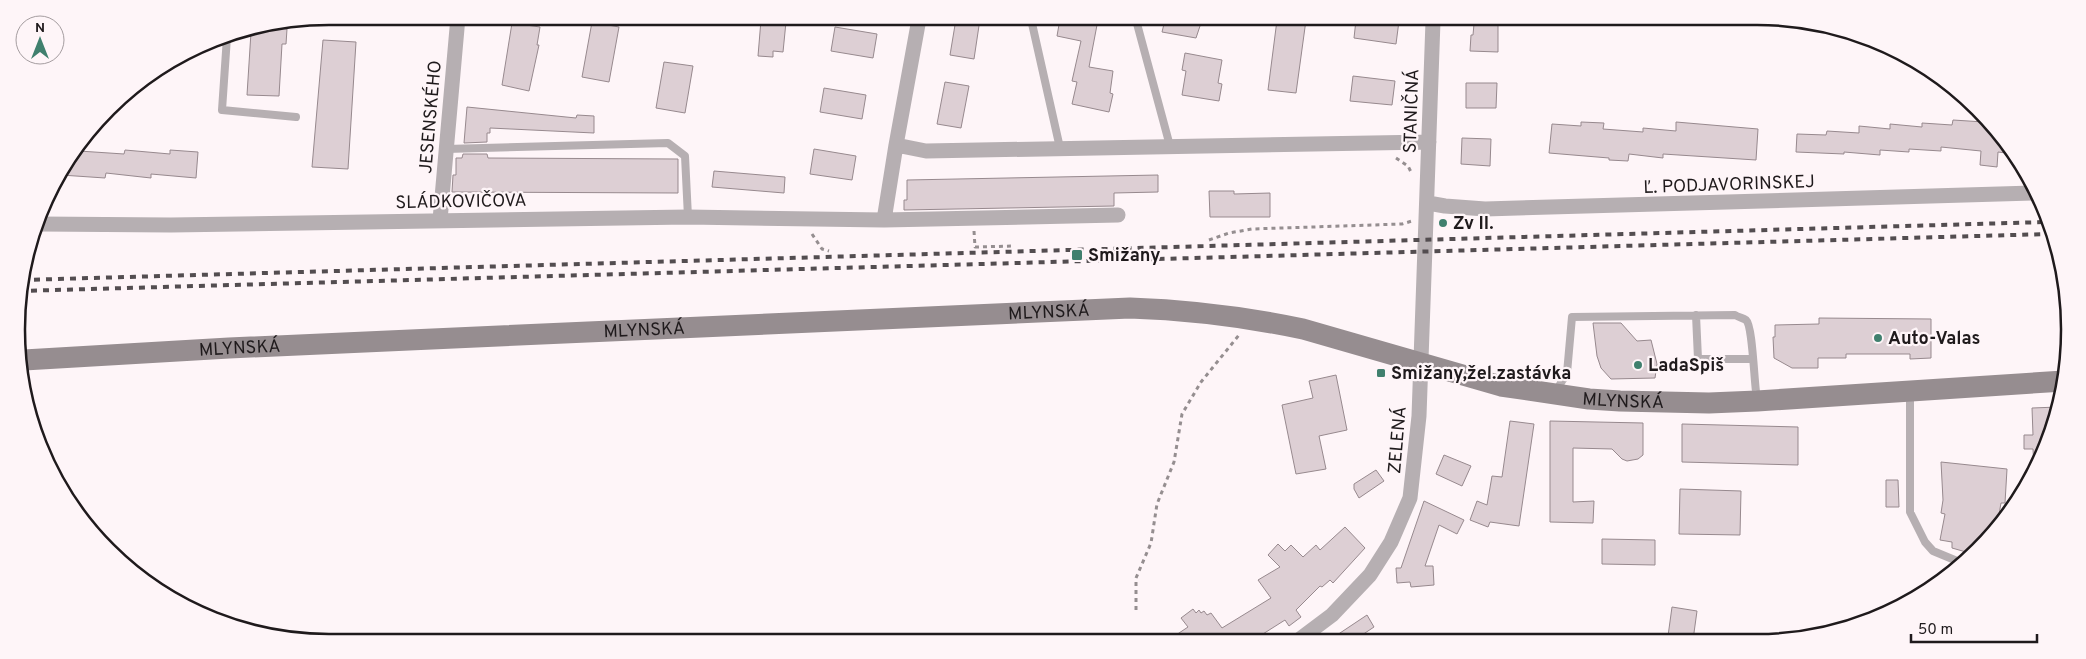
<svg xmlns="http://www.w3.org/2000/svg" width="2086" height="659" font-family="Overpass,sans-serif">
	<rect width="100%" height="100%" fill="#fef5f8"/>
	<path fill="#ddcfd4" stroke="#97898e" d="M956,19H980L974,59L950,55Z
		M1060,19H1095L1094,25H1097L1089,67L1113,71L1110,93L1113,94L1109,112L1072,104L1077,82L1072,81L1081,41L1057,36Z
		M761,20L786,22L783,52L773,51V57L758,56Z
		M1165,20H1202L1196,38L1162,32Z
		M1277,20H1306L1296,93L1268,90Z
		M1356,20L1399,21L1396,44L1354,38Z
		M592,22L619,27L609,82L582,77Z
		M512,23L540,27L537,45H539L529,91L502,85Z
		M1474,24L1498,25V52L1470,51L1471,35H1473Z
		M281,26V28L287,29L286,44H282L279,96L247,95L251,32Z
		M835,27L877,34L873,58L831,51Z
		M323,40L356,42L348,169L312,167Z
		M1185,53L1222,60L1218,83L1222,84L1219,101L1182,95L1186,71L1182,70Z
		M664,62L693,66L685,113L656,108Z
		M1353,76L1395,81L1392,105L1350,101Z
		M945,82L969,86L961,128L937,124Z
		M1466,83H1497L1496,108H1466Z
		M824,88L866,95L862,119L820,112Z
		M467,107L576,118L577,115L594,116V133L490,128V133H487V142L464,143Z
		M1953,120L1984,122L2015,154L1998,152L1997,167L1980,165L1981,151L1941,147V151L1909,149V152L1880,150V155L1844,152V154L1796,152L1797,134L1826,135L1827,131L1859,133V126L1890,129V124L1922,127V123L1952,125Z
		M1581,122L1604,123L1603,129L1643,132V128L1676,131V122L1758,129L1756,160L1663,154V158L1629,154L1628,161L1609,160V158L1549,153L1552,124L1581,126Z
		M1462,138L1491,139L1490,166L1461,164Z
		M814,149L856,156L852,180L810,174Z
		M125,150L170,154V150L198,152L196,178L151,174V178L106,173L105,178L61,175L79,151L124,154Z
		M463,154H487L488,158L678,159V193L452,192L453,175H456V158H462Z
		M714,171L785,177L784,193L712,187Z
		M1158,175V192L1114,193V206L904,210V200H907V180Z
		M1209,191H1234V194L1270,193V217H1210Z
		M1819,318L1931,319V358L1910,359V354H1846V358H1818V368H1792L1774,358L1773,337H1775V325L1819,324Z
		M1593,323H1621L1637,341L1651,340L1657,364L1655,378L1611,379L1601,368L1597,356Z
		M1336,375L1347,430L1319,436L1326,469L1296,474L1282,405L1313,398L1309,381Z
		M2058,407L2034,469L2033,449H2024V435H2033L2032,408Z
		M1510,421L1534,424L1519,526L1490,522L1488,527L1470,520L1477,501L1487,505L1492,476L1502,477Z
		M1550,421L1643,423V455L1638,459L1627,461L1622,459L1612,449L1573,448V502L1594,501L1593,523L1550,522Z
		M1682,424L1798,427V465L1682,462Z
		M1444,455L1471,466L1462,486L1436,474Z
		M1941,462L2007,469L2005,503H2001L1997,526L1982,546L1975,545L1973,554L1952,548V542L1940,540L1945,514L1941,513L1943,500Z
		M1376,470L1384,481L1359,498L1354,489V484Z
		M1886,480H1898L1899,507H1886Z
		M1680,489L1741,491L1740,535L1679,534Z
		M1424,501L1464,520L1457,534L1439,525L1425,566H1433L1434,585L1411,587L1410,582L1397,583L1396,568H1401Z
		M1345,527L1365,548L1333,583L1330,580L1322,587L1320,586L1296,610L1301,617L1289,626L1285,620L1255,639H1170L1188,627L1181,618L1193,609L1196,613L1199,610L1201,613L1204,611L1207,615L1211,613L1222,628L1271,598L1258,580L1280,567L1268,555L1278,544L1285,551L1291,545L1303,557L1316,545L1320,550Z
		M1602,539L1655,540V565L1602,564Z
		M1672,607L1697,611L1693,640L1668,636Z
		M1367,615L1374,627L1356,639H1331Z"/>
	<g fill="none" stroke-linecap="round" stroke-linejoin="round">
		<path stroke="#958e90" stroke-width="3" stroke-dasharray="4 4" stroke-linecap="butt" d="M1396,158L1408,166L1411,172
			M974,231L975,247L1014,246
			M812,234L822,249L829,251
			M1209,240L1229,233L1252,229L1402,224L1412,221
			M1136,610V578L1151,543L1157,504L1174,462L1182,414L1201,382L1239,335"/>
		<path stroke="#b6afb2" stroke-width="8" d="M1031,19L1060,148
			M1136,20L1170,146
			M227,37L222,110L296,117
			M446,149L668,143L685,156L688,217
			M1696,315L1698,359H1752
			M1556,391L1567,373L1572,317L1735,315C1738,317 1743,318 1746,320C1753,326 1754,385 1757,399
			M1910,393V512L1925,542L1933,551L1962,563"/>
		<path stroke="#b6afb2" stroke-width="15" d="M896,145L919,19
			M1428,203L1445,206L1485,209L2033,193
			M440,220L458,17
			M884,220L896,145L926,151L1429,142
			M39,224L171,225L688,217L884,220L1118,215
			M1300,639L1332,615L1370,575L1391,542L1410,498L1419,416L1433,21"/>
		<path stroke="#968d90" stroke-width="21" id="s1" d="M24,360L229,348L1130,308C1189,310 1246,317 1303,329L1501,386L1589,399L1620,401L1709,403L1757,401L2064,381"/>
		<path stroke="#534d50" stroke-width="4" stroke-dasharray="6 6" stroke-linecap="butt" d="M22,280L2045,222
			M19,291L2049,234"/>
	</g>
	<g fill="#40806e" stroke="#fef5f8" stroke-width="2">
		<circle cx="1443" cy="223" r="5"/>
		<rect x="1071" y="249" width="12" height="12" rx="2.5"/>
		<circle cx="1878" cy="338" r="5"/>
		<circle cx="1638" cy="365" r="5"/>
		<rect x="1376" y="368" width="10" height="10" rx="2.5"/>
	</g>
	<g text-anchor="middle" stroke-width="4.5" stroke-linejoin="round" paint-order="stroke">
		<g font-size="18" fill="#1f1a1c" stroke="#fef5f8">
			<text transform="translate(1411 111) rotate(-88)" y="6">STANIČNÁ</text>
			<text transform="translate(430 117) rotate(-85)" y="6">JESENSKÉHO</text>
			<text transform="translate(1729 184) rotate(-2)" y="6">Ľ. PODJAVORINSKEJ</text>
			<text transform="translate(461 201) rotate(-1)" y="6">SLÁDKOVIČOVA</text>
			<text dy="6" stroke="none"><textPath href="#s1" startOffset="1026">MLYNSKÁ</textPath></text>
			<text dy="6" stroke="none"><textPath href="#s1" startOffset="621">MLYNSKÁ</textPath></text>
			<text dy="6" stroke="none"><textPath href="#s1" startOffset="216">MLYNSKÁ</textPath></text>
			<text dy="6" stroke="none"><textPath href="#s1" startOffset="1611">MLYNSKÁ</textPath></text>
			<text transform="translate(1397 440) rotate(-85)" y="6">ZELENÁ</text>
		</g>
		<g font-size="18" font-weight="bold" fill="#1f1a1c" stroke="#fef5f8" text-anchor="start">
			<text x="1453" y="229">Zv II.</text>
			<text x="1088" y="261">Smižany</text>
			<text x="1888" y="344">Auto-Valas</text>
			<text x="1648" y="371">LadaSpiš</text>
			<text x="1391" y="379">Smižany,žel.zastávka</text>
		</g>
	</g>
	<path d="M0 0H2086V659H0ZM329 25H1757A304 304 0 0 1 2061 329V330A304 304 0 0 1 1757 634H329A304 304 0 0 1 25 330V329A304 304 0 0 1 329 25Z" fill="#fef5f8" fill-rule="evenodd"/>
	<path fill="none" stroke="#1f1a1c" stroke-width="2.5" d="M329 25H1757A304 304 0 0 1 2061 329V330A304 304 0 0 1 1757 634H329A304 304 0 0 1 25 330V329A304 304 0 0 1 329 25Z"/>
	<g transform="translate(40 40)"><circle r="24" fill="#fef5f8" stroke="#a59da0"/>
	<path d="M0-4L9 19L0 12L-9 19Z" fill="#40806e"/>
	<text y="-8" font-size="14" font-weight="bold" text-anchor="middle" fill="#1f1a1c">N</text>
	</g>
	<path d="M1911 634v8h126v-8" fill="none" stroke="#1f1a1c" stroke-width="2.5"/>
	<text x="1918" y="634" font-size="15" fill="#1f1a1c" stroke="#fef5f8" stroke-width="4" paint-order="stroke">50 m</text>
</svg>
